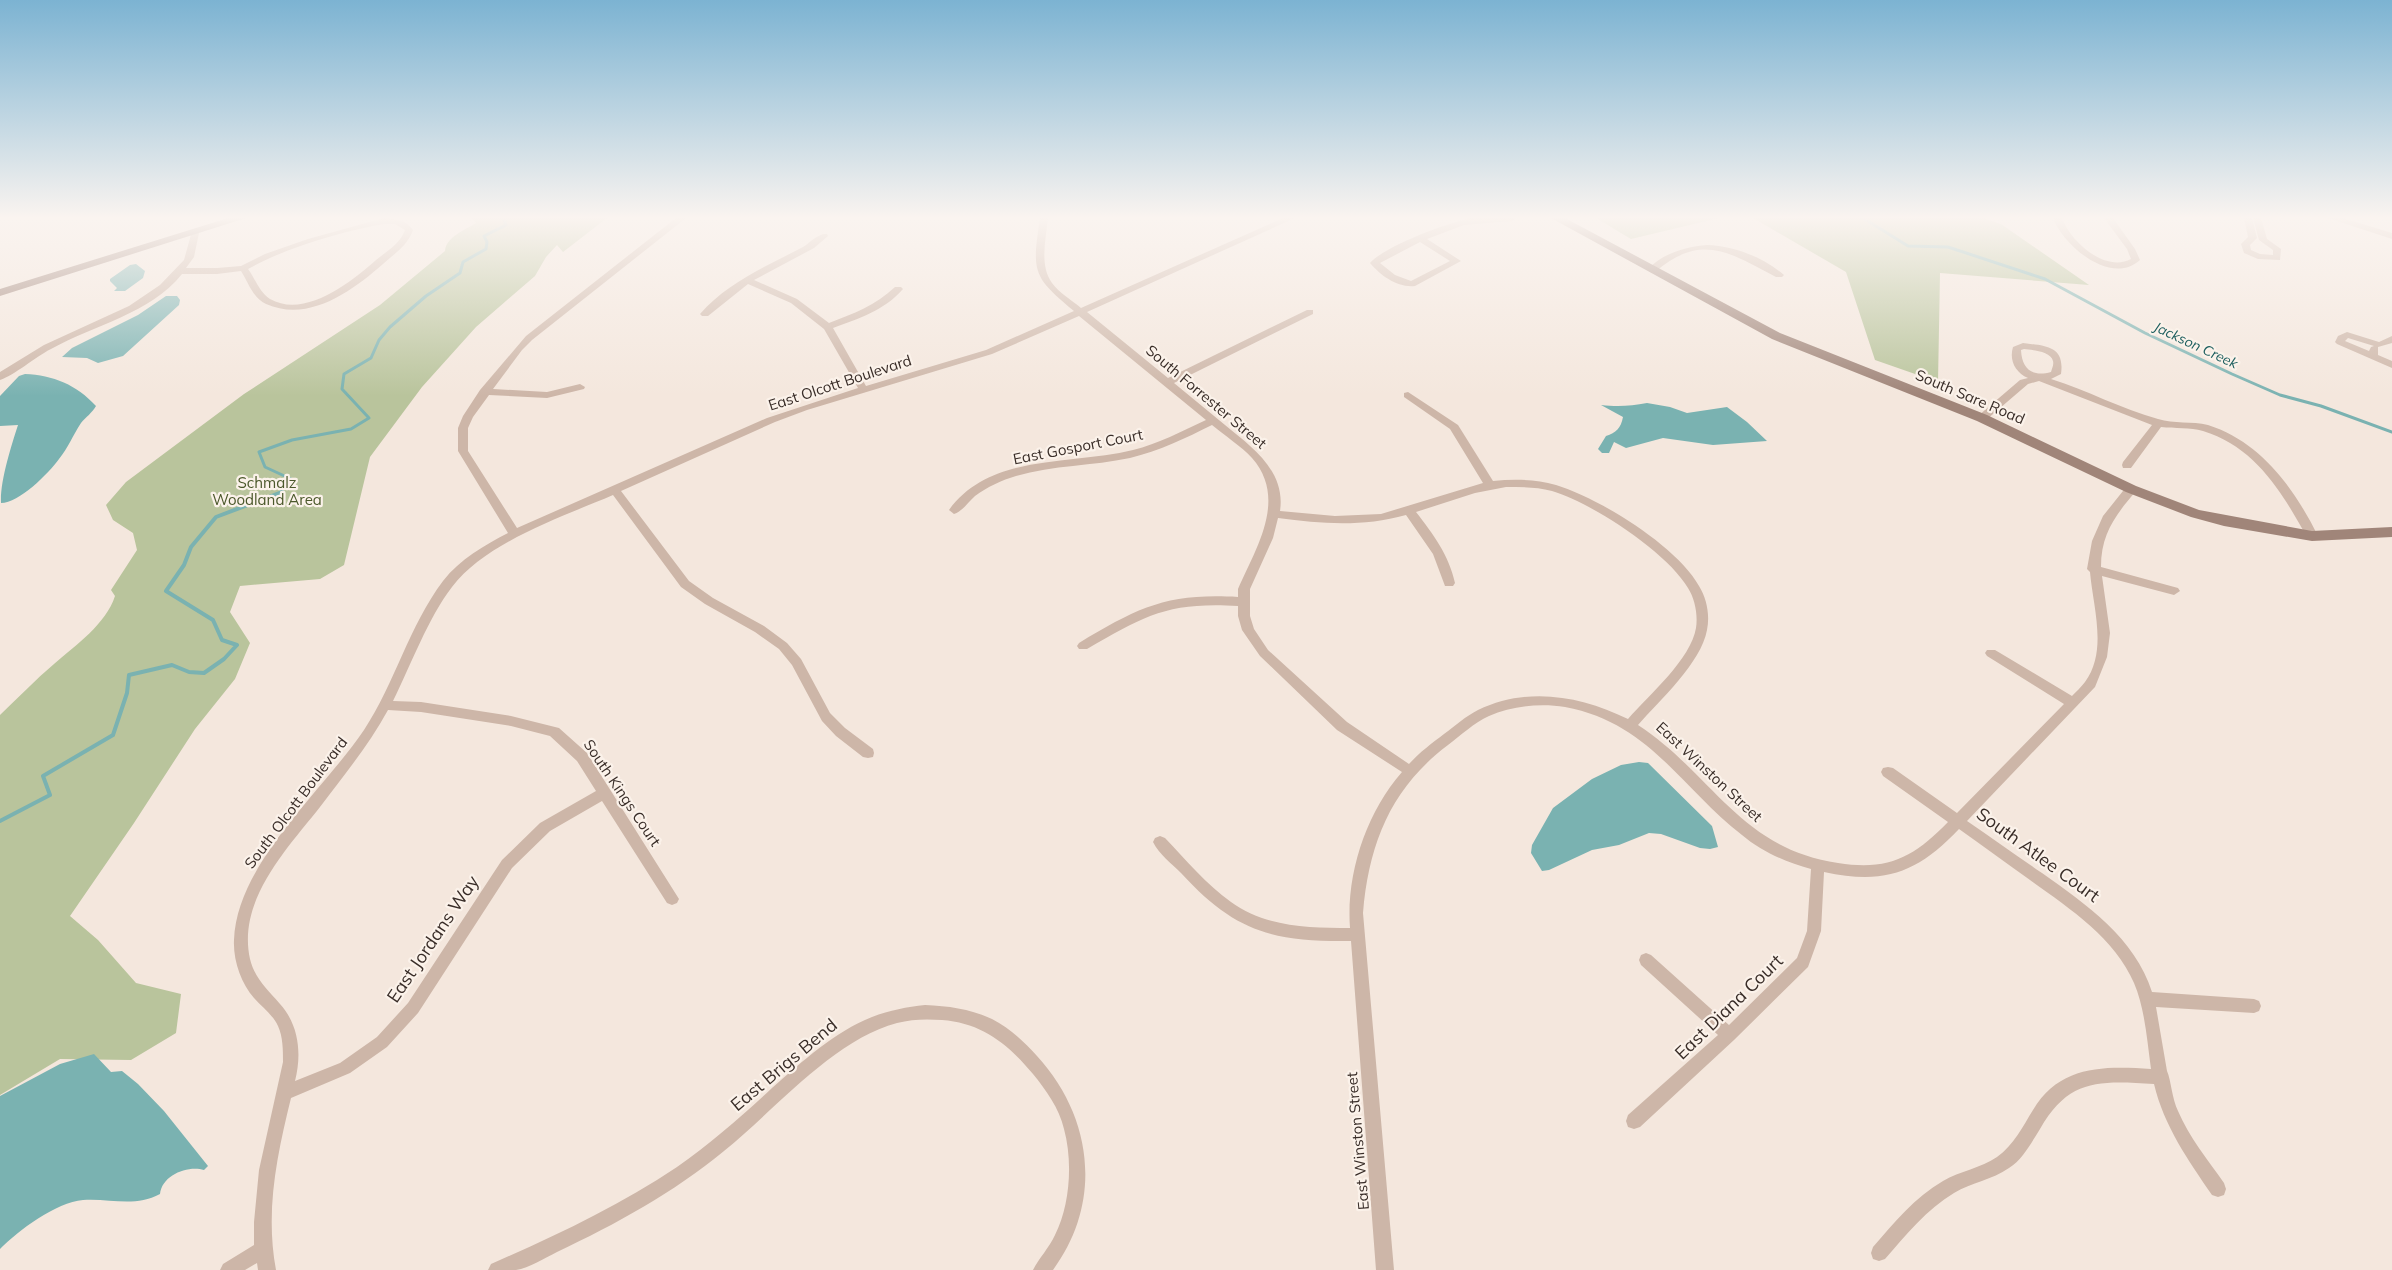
<svg xmlns="http://www.w3.org/2000/svg" width="2392" height="1270" font-family="Mulish,sans-serif">
	<rect width="100%" height="100%" fill="#f4e7dd"/>
	<path fill="#b9c49c" d="M472,218H607L563,252L557,245L546,257L535,276L476,327L422,387L370,457L344,565L320,579L240,586L230,612L250,643L235,679L195,729L134,823L70,916L98,940L136,983L181,994L176,1033L131,1060L60,1059L0,1095V715C18,698 35,680 54,664C76,645 106,624 115,596L111,590L137,550L133,533L113,520L106,505L126,482L244,394L380,305L445,251C446,237 465,230 476,223Z
		M1596,218H1719L1631,239Z
		M1753,218H1983L2001,224L2089,285L1940,273L1938,382L1875,360L1846,272Z"/>
	<path fill="#7ab2b1" d="M136,264L145,271L143,278L125,291H114L117,288L110,281V279L130,265Z
		M166,296H177L180,300L179,305L123,356L98,363L87,358L62,357L72,348L138,315Z
		M25,374C53,375 77,385 96,406C92,413 86,417 81,423C73,435 68,448 59,459C48,474 19,503 1,503C0,481 11,447 18,425L0,426V396L19,376Z
		M1647,403L1670,407L1687,413L1727,407L1747,422L1767,441L1713,445L1663,438L1626,448L1614,442L1609,453H1602L1598,449L1606,436C1616,433 1621,428 1623,417L1601,405C1618,407 1631,406 1647,403Z
		M1639,762L1648,763L1712,826L1718,847L1710,849L1700,848L1661,834L1649,833L1619,845L1592,850L1549,870L1542,871L1531,853L1532,845L1553,808L1592,779L1621,765Z
		M94,1054L111,1072L122,1071L138,1084L164,1111L208,1166L204,1170C188,1165 162,1175 160,1194C134,1208 110,1198 83,1200C56,1202 18,1231 0,1249V1096L60,1064Z"/>
	<g fill="none" stroke-linecap="round" stroke-linejoin="round">
		<path stroke="#7ab2b1" stroke-width="3" d="M1863,218L1908,246L1948,247L2045,279L2145,333L2232,374L2280,395L2321,406L2392,432
			M279,494L291,479L265,467L259,452L292,440L351,429L369,418L342,389L344,374L371,358L379,340L390,327L426,296L460,273L463,262L486,249L487,242L484,236L506,225L504,220L508,218"/>
		<path stroke="#7ab2b1" stroke-width="4" d="M0,821L50,795L43,776L113,735L127,693L129,675L172,665L189,672L204,673L224,659L237,645L222,640L213,620L166,591L184,565L191,547L216,517L282,492"/>
		<path fill="#cdb6a8" fill-rule="evenodd" d="M384,218C396,219 406,220 413,230C408,245 394,254 383,264C352,291 309,323 266,304C253,298 248,282 241,271L217,274H182C150,314 94,325 51,349C35,357 15,375 0,380V372L44,345L129,306L160,285L184,260L192,231L199,233L194,257L186,268H217L241,266L265,254L308,239ZM384,224H395L405,230C400,244 387,251 376,260C351,282 305,319 270,299C259,292 255,278 248,269C285,248 343,231 384,224Z
			M676,218H686L532,340L522,350L493,389L547,392L580,384L585,387L584,389L547,398L489,395L473,417L468,428V451L517,528L767,418L858,388L824,329L791,303L748,284L708,316H702L700,314C728,282 767,266 803,247C811,242 818,233 827,234L828,236L814,248L754,280L797,299L829,323C853,314 876,305 895,287H901L903,289C885,310 858,319 833,328L866,386L986,350L1074,311C1032,276 1032,272 1040,218H1048C1046,239 1039,265 1052,283C1059,293 1072,300 1081,308L1283,218H1295L1087,312L1168,378L1307,310H1313V314L1174,383C1191,397 1208,411 1225,425C1252,447 1286,471 1280,511L1335,516L1381,514L1483,483L1450,429L1404,397V393L1408,392L1458,425L1493,481C1514,479 1535,479 1556,485C1599,498 1677,546 1699,586C1707,599 1710,615 1707,630C1701,663 1660,700 1638,725C1714,775 1739,848 1838,863C1889,871 1914,857 1948,822L1883,776L1881,772L1883,768L1888,767L1893,768L1957,813L2064,704L1987,656L1985,653L1987,650H1995L2072,696C2076,692 2081,687 2085,682C2108,651 2093,607 2090,572L2087,569L2092,541L2103,516L2127,486H2135L2136,489L2135,492C2115,516 2101,534 2101,567L2178,588L2180,591L2174,595L2102,576L2110,633L2107,657L2095,687L1967,821C1992,838 2017,856 2042,873C2087,905 2135,938 2152,992L2254,999L2259,1001L2261,1006L2259,1011L2254,1013L2156,1007L2167,1071C2171,1080 2172,1099 2178,1111C2189,1137 2208,1160 2224,1183L2226,1189L2224,1195L2218,1197L2212,1195C2188,1160 2164,1126 2154,1084C2100,1081 2069,1078 2040,1129C2031,1143 2023,1159 2009,1168C1992,1180 1972,1182 1954,1193C1927,1209 1906,1235 1885,1259L1879,1261L1873,1259L1871,1253L1873,1247C1894,1223 1915,1197 1943,1181C1960,1171 1981,1168 1997,1157C2014,1145 2023,1126 2033,1110C2060,1065 2104,1066 2151,1069C2147,1040 2145,1009 2134,983C2115,938 2069,908 2030,880C2006,863 1983,846 1959,829C1917,873 1885,885 1824,872L1821,931L1808,967L1734,1040L1640,1127L1634,1129L1628,1127L1626,1121L1628,1115L1718,1035L1641,965L1639,960L1641,955L1646,953L1651,955L1729,1025L1797,958L1807,931L1811,869C1786,862 1762,852 1742,835C1680,787 1650,723 1565,707C1540,703 1512,706 1489,716C1474,723 1461,735 1448,745C1391,788 1369,843 1363,913L1394,1270H1376L1351,941C1273,942 1235,932 1181,873C1172,864 1159,854 1153,842L1155,838L1160,836L1165,838C1186,860 1206,884 1231,902C1265,927 1309,928 1350,928C1346,874 1366,813 1402,772L1337,730L1260,656L1242,630L1238,616V606C1168,602 1146,615 1087,649H1079L1077,646L1079,643C1139,607 1167,593 1238,597V589C1256,548 1288,499 1252,458C1241,446 1225,436 1212,425C1186,438 1159,451 1130,458C1093,466 1053,465 1016,476C1002,480 987,487 975,496C968,502 963,511 954,514L949,510C990,453 1073,465 1133,450C1158,444 1182,431 1206,420L1079,316L992,354L807,410L775,422L621,491L689,581L713,598L764,626L787,643L801,659L830,713L845,728L873,749L874,753L873,757L868,758L863,757L836,736L822,721L792,665L779,649L755,632L705,604L681,587L613,495C562,517 486,542 452,587C428,618 411,665 393,701L421,702L511,716L559,728L587,753L679,899L677,903L672,905L667,903L602,801L550,831L512,868L418,1013L387,1047L350,1073L291,1098C277,1155 265,1211 276,1270H258L257,1263L245,1270H220L223,1264L254,1245V1222L259,1170L283,1062C283,1050 283,1037 278,1026C273,1015 262,1007 254,998C241,983 233,960 234,940C237,863 323,791 364,730C395,683 409,626 443,581C460,559 485,545 508,533L458,451V428L463,416L480,390L526,336ZM1506,487C1522,487 1537,487 1552,491C1592,503 1667,552 1688,588C1695,599 1698,615 1696,628C1691,659 1649,695 1628,719C1581,696 1528,686 1478,710C1466,716 1455,726 1444,734C1432,743 1420,752 1409,764L1347,722L1268,650L1254,629L1250,616V589L1273,538L1278,518C1322,524 1363,527 1406,515L1433,554L1445,586H1453L1455,583C1449,555 1433,534 1416,512L1475,493ZM388,710L421,712L511,726L550,736L577,761L596,791L540,823L502,860L408,1003L377,1037L340,1063L295,1081C302,1054 299,1025 280,1004C267,989 255,979 250,959C237,900 287,849 320,807C344,775 369,745 388,710Z
			M1472,218H1516L1512,221L1464,225L1427,239L1461,261L1415,286C1398,288 1381,276 1370,263C1385,246 1449,222 1472,218ZM1420,242L1450,261L1411,281L1395,275L1380,263Z
			M2053,218H2062C2070,241 2105,273 2131,259L2127,249L2104,218H2113L2135,249L2140,260C2112,286 2064,247 2053,218Z
			M2244,218H2252L2257,238L2250,245L2251,250L2260,254L2273,255V250L2259,240L2253,218H2261L2267,239L2281,249L2280,260L2258,259L2244,253L2241,244L2248,237Z
			M2328,218H2343L2392,233V239Z
			M1707,245C1734,246 1763,257 1784,275L1782,277H1776C1730,253 1702,232 1655,272L1652,273L1647,270C1663,253 1685,247 1707,245Z
			M2347,332L2379,342L2392,336V343L2378,347V355L2392,361V368L2337,344L2335,342L2338,336ZM2348,338L2374,346L2371,347L2369,351L2345,341Z
			M2023,343C2046,346 2065,346 2061,374L2051,379C2087,390 2121,409 2158,419C2174,424 2192,421 2208,425C2261,442 2294,488 2318,536L2316,539H2308C2283,494 2256,447 2203,431C2190,427 2175,429 2161,427L2131,468H2123L2122,465L2123,462L2152,425L2039,381L2028,384L1986,420H1978L1977,418L1978,416L2020,380L2028,378C2015,372 2009,360 2013,347ZM2024,349C2032,350 2051,351 2053,361C2054,365 2052,368 2051,372C2033,377 2022,370 2021,350Z
			M925,1005C949,1006 970,1009 992,1019C1010,1028 1024,1042 1037,1056C1093,1117 1103,1202 1053,1270H1033C1039,1258 1049,1248 1055,1235C1070,1205 1073,1162 1064,1129C1059,1108 1046,1090 1033,1074C1008,1044 982,1023 942,1020C927,1019 912,1019 897,1023C833,1040 775,1110 724,1151C673,1193 616,1224 557,1252C545,1258 529,1268 516,1270C507,1270 497,1270 488,1270L491,1264C555,1236 619,1206 677,1167C711,1143 742,1116 772,1088C803,1061 834,1032 872,1017C890,1010 907,1007 925,1005Z"/>
		<path fill="#a08579" fill-rule="evenodd" d="M228,218H246L0,296V289Z
			M1551,218H1565L1780,333L1987,415L2136,486L2199,510L2312,531L2392,527V537L2312,541L2224,526L2191,517L2126,492L1977,421L1772,339Z"/>
	</g>
	<linearGradient id="sky" x2="0" y2="1"><stop stop-color="#7cb3d2"/><stop offset="0.55" stop-color="#faf4f0"/><stop offset="1" stop-color="#faf4f0" stop-opacity="0"/></linearGradient>
	<rect width="2392" height="396" fill="url(#sky)"/>
	<g text-anchor="middle" stroke-width="4.5" stroke-linejoin="round" paint-order="stroke">
		<g font-size="14" font-style="italic" fill="#1b5d5d" stroke="#fbf2ea">
			<text transform="translate(2196 345) rotate(25)" y="5">Jackson Creek</text>
		</g>
		<g font-size="15" fill="#392d28" stroke="#fbf2ea">
			<text transform="translate(840 383) rotate(-18)" y="5">East Olcott Boulevard</text>
			<text transform="translate(1206 397) rotate(40)" y="5">South Forrester Street</text>
			<text transform="translate(1970 397) rotate(23)" y="5">South Sare Road</text>
			<text transform="translate(1078 447) rotate(-11)" y="5">East Gosport Court</text>
			<text transform="translate(1709 772) rotate(43)" y="5">East Winston Street</text>
			<text transform="translate(622 793) rotate(56)" y="5">South Kings Court</text>
			<text transform="translate(296 803) rotate(-53)" y="5">South Olcott Boulevard</text>
			<text transform="translate(1358 1141) rotate(-95)" y="5">East Winston Street</text>
		</g>
		<g font-size="15" fill="#4b582b" stroke="#fbf2ea">
			<text x="267" y="488">Schmalz<tspan x="267" dy="17">Woodland Area</tspan></text>
		</g>
		<g font-size="18" fill="#392d28" stroke="#fbf2ea">
			<text transform="translate(2038 855) rotate(36)" y="6">South Atlee Court</text>
			<text transform="translate(433 939) rotate(-56)" y="6">East Jordans Way</text>
			<text transform="translate(1729 1007) rotate(-44)" y="6">East Diana Court</text>
			<text transform="translate(784 1065) rotate(-40)" y="6">East Brigs Bend</text>
		</g>
	</g>
</svg>
